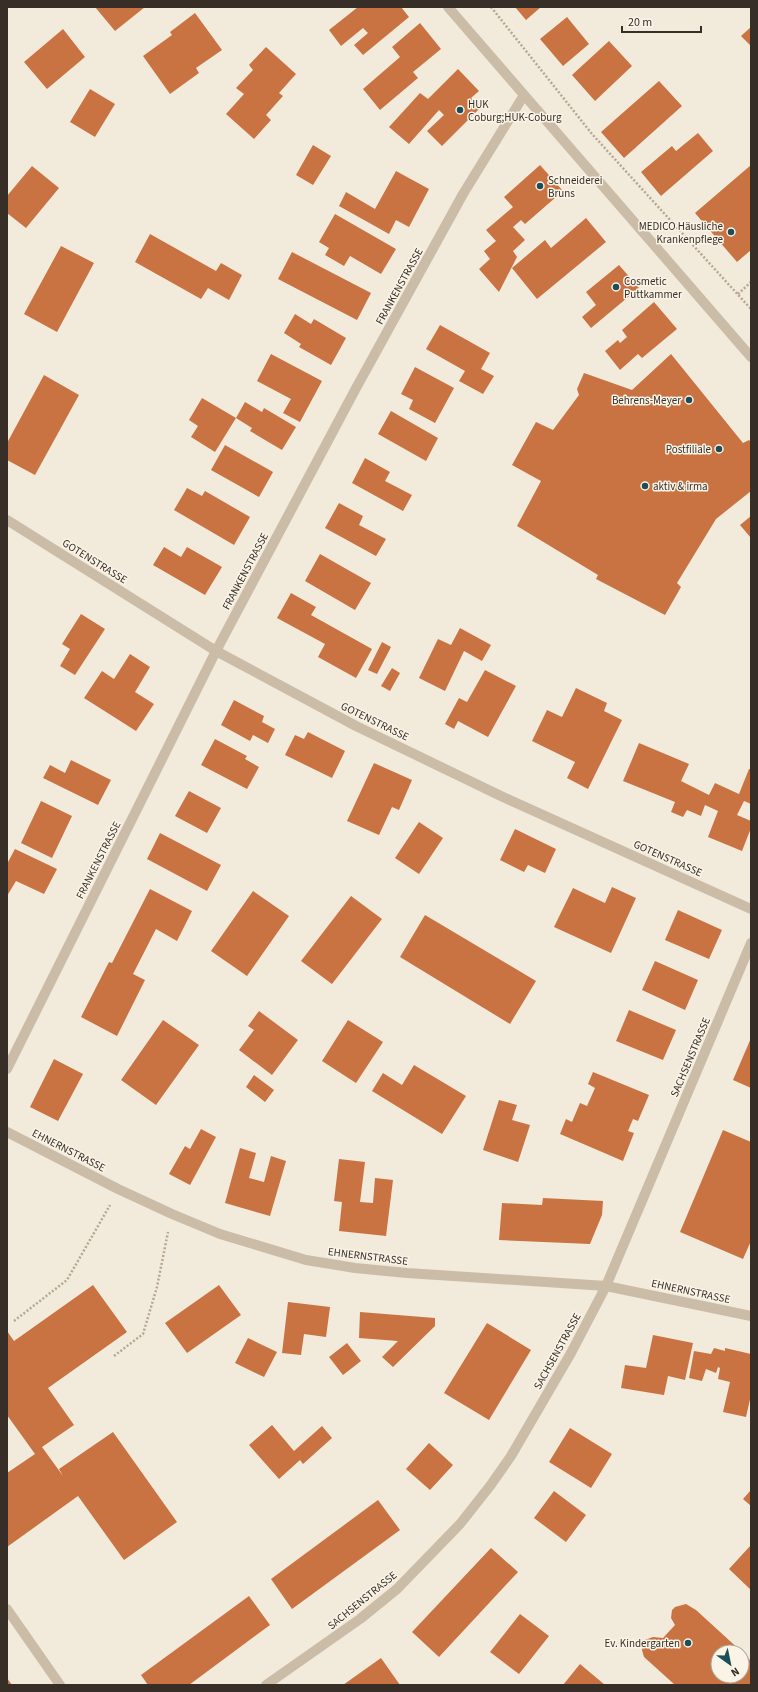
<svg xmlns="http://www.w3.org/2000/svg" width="758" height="1692" font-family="'Source Sans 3',sans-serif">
	<rect width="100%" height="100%" fill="#f2eadb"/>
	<path fill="#c97343" d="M95,7H145L115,31Z
		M358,7H401L409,17L363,55L354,45L368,33L363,28L341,46L329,30Z
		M515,7H541L526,20Z
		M195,13L222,50L196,68L199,73L170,94L143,56L172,35L170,32Z
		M567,17L589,44L563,66L540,39Z
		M420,23L441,49L413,72L418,78L380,110L363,89L400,57L392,47Z
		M751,27V46L741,36Z
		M63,29L85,57L47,89L24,62Z
		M609,41L632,66L595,101L572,75Z
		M266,47L296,74L279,93L283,96L266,115L271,120L254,139L226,114L244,94L236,88L253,70L249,65Z
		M458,69L479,91L471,98L481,107L442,146L427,131L444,115L439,110L409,144L389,127L420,93L428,99Z
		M659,81L682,106L624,158L601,132Z
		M90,89L115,104L95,137L70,122Z
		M698,133L713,151L661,196L641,172L672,146L676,151Z
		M313,145L331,156L313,185L296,175Z
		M540,165L563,191L525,224L521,220L513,227L525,240L513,251L517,257L499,292L479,269L490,259L484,251L496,241L486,230L513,207L504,197Z
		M751,165V250L737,262L695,213Z
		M32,166L59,188L26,228L7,213V196Z
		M396,171L429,189L409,227L396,220L389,234L339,206L346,192L375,209Z
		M335,214L396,249L381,274L350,256L344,266L325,255L329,248L319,242Z
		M586,218L606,242L537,299L512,268L545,240L551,248Z
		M150,234L216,271L221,263L242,275L229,300L208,288L201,299L135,262Z
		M61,246L94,263L57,332L24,314Z
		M292,252L371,293L357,320L278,279Z
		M619,265L639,288L591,328L582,317L596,305L586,292Z
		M654,302L677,329L642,358L638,354L620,370L605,351L618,340L620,343L627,337L622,330Z
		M295,314L311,324L314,319L346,338L331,365L299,347L301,344L284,333Z
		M440,325L490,353L481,369L494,376L483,394L459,381L465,371L426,349Z
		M271,354L322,381L300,422L283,413L291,399L257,381Z
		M671,354L743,443L749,440L751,442V491L716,519L677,583L681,587L665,615L596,579L598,575L517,526L541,481L512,465L536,422L553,430L579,395L577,389L584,373L632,390Z
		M415,367L454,388L435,423L409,409L413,400L401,394Z
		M44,375L79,395L35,475L7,460V443Z
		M202,398L236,418L215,452L191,437L198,426L189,420Z
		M245,402L262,412L264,408L296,427L282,450L250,431L252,428L236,418Z
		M391,411L438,438L426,461L378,434Z
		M225,445L273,472L259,497L211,470Z
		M365,458L390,472L385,481L412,495L403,511L352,483Z
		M187,488L202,496L205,491L250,517L234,545L174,510Z
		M339,503L363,516L359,525L386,539L376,556L325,528Z
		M751,516V538L740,525Z
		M164,547L181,557L187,547L222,567L205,595L153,565Z
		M320,554L371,583L355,610L305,581Z
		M291,593L316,607L311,615L372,649L356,678L318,657L325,644L277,618Z
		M81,614L105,629L75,675L60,666L70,649L62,644Z
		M460,628L491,645L482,661L464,651L445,691L419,678L438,639L451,645Z
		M382,642L391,647L377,674L368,670Z
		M130,654L150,667L135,692L154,704L136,731L84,698L102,671L114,679Z
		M392,668L400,673L390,691L381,686Z
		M485,670L516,686L488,737L458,721L454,729L445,724L459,698L467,702Z
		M576,688L607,703L604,711L622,720L588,789L567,778L575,762L532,741L547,710L562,717Z
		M234,700L264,716L262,722L275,729L268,743L253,735L250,741L221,725Z
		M308,732L345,751L332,778L285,755L295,735L304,739Z
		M215,739L247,756L245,759L259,767L247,789L201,765Z
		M639,743L689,764L681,781L709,795L715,783L739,794L749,769H751V804L744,801L737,815L751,821V828L742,851L708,837L718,811L705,805L701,816L687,810L683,817L671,812L675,802L623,781Z
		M71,760L111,780L98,805L43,778L50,765L65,773Z
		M374,763L412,780L399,810L392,807L379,835L347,821Z
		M189,791L221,808L207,833L175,816Z
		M41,801L72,816L52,858L21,843Z
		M419,822L443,838L419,874L395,858Z
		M515,829L556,849L545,873L528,865L524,872L500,860Z
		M160,833L221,865L207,891L147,859Z
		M15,849L57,869L44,894L16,881L7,896V861L8,862Z
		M612,887L636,898L611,953L554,927L573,888L605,903Z
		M150,889L192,911L177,941L156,929L133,974L145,980L117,1036L81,1017L109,962L112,963Z
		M253,891L289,916L247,976L211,951Z
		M351,896L382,919L332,984L301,961Z
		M678,910L722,930L709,959L665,940Z
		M425,915L536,981L510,1024L400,957Z
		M655,961L698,980L685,1010L642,990Z
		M629,1010L676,1030L663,1060L616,1041Z
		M259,1011L298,1040L272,1075L239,1050L254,1030L248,1026Z
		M163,1020L199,1045L156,1105L121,1080Z
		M348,1020L383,1042L356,1083L322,1061Z
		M751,1038V1088L733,1080Z
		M54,1059L83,1074L58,1121L30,1107Z
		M414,1065L466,1096L442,1134L372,1091L383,1073L402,1085Z
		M593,1072L649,1095L638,1121L633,1119L628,1131L634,1133L623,1161L560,1134L566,1119L572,1122L580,1103L587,1106L595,1088L588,1084Z
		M254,1075L274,1090L265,1102L246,1087Z
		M499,1100L517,1105L512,1120L530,1125L518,1162L483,1150Z
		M201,1129L216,1137L190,1185L169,1174L185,1146L190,1149Z
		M723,1130L751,1142V1241L743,1259L680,1232Z
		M240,1148L256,1153L249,1178L264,1182L271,1156L286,1161L270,1216L225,1203Z
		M339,1159L365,1162L360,1202L373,1203L375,1178L393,1180L386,1236L339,1231L342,1202L334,1201Z
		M543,1198L603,1201L602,1215L590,1244L499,1240L502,1203L542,1205Z
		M93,1285L127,1332L48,1388L74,1425L42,1447L63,1476L59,1469L113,1432L177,1522L124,1560L78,1496L7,1547V1473L35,1454L7,1415V1331L14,1341Z
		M219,1285L241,1315L187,1353L165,1323Z
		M288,1302L330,1307L326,1337L304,1334L301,1355L282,1353Z
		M360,1312L435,1318V1326L393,1367L382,1357L398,1341L359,1338Z
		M487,1323L531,1350L489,1420L444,1393Z
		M653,1335L693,1343L685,1380L668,1376L664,1395L621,1388L625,1365L646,1368Z
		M248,1338L277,1352L264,1377L235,1363Z
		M347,1343L361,1361L343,1375L329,1357Z
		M714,1348L725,1351V1348L751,1354V1395L746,1417L723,1412L730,1382L718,1379L720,1368L718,1367L716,1373L706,1369L702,1381L689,1378L694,1351L711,1354Z
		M272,1425L294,1451L322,1426L332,1438L303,1464L300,1460L279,1479L249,1445Z
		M570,1428L612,1454L591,1488L549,1462Z
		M429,1443L453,1465L430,1490L406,1469Z
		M751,1490V1506L743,1499Z
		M554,1491L586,1515L566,1542L534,1518Z
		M378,1500L400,1530L292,1609L271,1579Z
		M751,1545V1590L729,1569Z
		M491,1548L518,1572L439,1657L412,1632Z
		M249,1596L270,1625L189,1685H148L141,1675Z
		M686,1604L696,1610L742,1652H718V1676H742V1652L751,1661V1685H675L644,1657L642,1650L645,1640L653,1637L663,1638L675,1625L671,1618L672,1610L675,1607Z
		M520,1614L549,1636L519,1674L490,1652Z
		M381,1658L400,1685H343Z
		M580,1664L605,1685H563Z
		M7,1678L12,1685H7Z"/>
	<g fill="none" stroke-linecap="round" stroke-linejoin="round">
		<path stroke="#b7a691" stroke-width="2.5" stroke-dasharray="2 2" stroke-linecap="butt" d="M491,7L592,134L751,309
			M738,294L751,282
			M14,1321L67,1280L110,1205
			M114,1356L143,1334L157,1287L168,1232"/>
		<path stroke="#cbbca7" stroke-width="10" d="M448,7L751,357
			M7,520L216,651L356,726L503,797L751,909
			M7,1069L216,651L355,390L463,194L524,95
			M7,1132L118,1189L172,1214L220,1234L306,1260L355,1268L407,1273L606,1286L751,1316
			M7,1609L60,1685
			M266,1685L360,1619L397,1589L460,1524L490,1486L511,1456L571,1353L606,1286L751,943"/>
	</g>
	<g fill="#1c4e59" stroke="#faf4e7" stroke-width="1.5">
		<circle cx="460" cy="110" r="4"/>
		<circle cx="540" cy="186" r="4"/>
		<circle cx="731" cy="232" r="4"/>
		<circle cx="616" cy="287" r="4"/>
		<circle cx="689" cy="400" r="4"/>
		<circle cx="719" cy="449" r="4"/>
		<circle cx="645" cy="486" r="4"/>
		<circle cx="688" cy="1643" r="4"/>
	</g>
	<g text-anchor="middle" stroke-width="3" stroke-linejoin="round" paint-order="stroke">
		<g font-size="11" fill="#372e27" stroke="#faf4e7" text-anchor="start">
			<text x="468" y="108">HUK<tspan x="468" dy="13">Coburg;HUK-Coburg</tspan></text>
			<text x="548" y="184">Schneiderei<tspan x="548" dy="13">Bruns</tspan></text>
			<text x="723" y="230" text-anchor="end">MEDICO Häusliche<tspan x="723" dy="13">Krankenpflege</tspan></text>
			<text x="624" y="285">Cosmetic<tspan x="624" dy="13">Puttkammer</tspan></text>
			<text x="681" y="404" text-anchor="end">Behrens-Meyer</text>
			<text x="711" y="453" text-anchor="end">Postfiliale</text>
			<text x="653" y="490">aktiv &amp; irma</text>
			<text x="680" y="1647" text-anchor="end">Ev. Kindergarten</text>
		</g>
		<g font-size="11" fill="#372e27" stroke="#faf4e7">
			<text transform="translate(399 286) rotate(-61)" y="4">FRANKENSTRASSE</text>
			<text transform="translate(95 561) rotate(32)" y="4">GOTENSTRASSE</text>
			<text transform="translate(245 571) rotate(-62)" y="4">FRANKENSTRASSE</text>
			<text transform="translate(375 721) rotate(26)" y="4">GOTENSTRASSE</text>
			<text transform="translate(668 858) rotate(24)" y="4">GOTENSTRASSE</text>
			<text transform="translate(98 860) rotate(-63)" y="4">FRANKENSTRASSE</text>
			<text transform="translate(690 1057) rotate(-67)" y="4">SACHSENSTRASSE</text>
			<text transform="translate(69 1150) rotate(27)" y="4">EHNERNSTRASSE</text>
			<text transform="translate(368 1256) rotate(7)" y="4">EHNERNSTRASSE</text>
			<text transform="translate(691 1291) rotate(12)" y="4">EHNERNSTRASSE</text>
			<text transform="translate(557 1351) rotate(-61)" y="4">SACHSENSTRASSE</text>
			<text transform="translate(362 1600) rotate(-39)" y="4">SACHSENSTRASSE</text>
		</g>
	</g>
	<rect width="758" height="1692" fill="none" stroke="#372e27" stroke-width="16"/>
	<g transform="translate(730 1664) rotate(147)"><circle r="19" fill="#faf4e7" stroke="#aca59a"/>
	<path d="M0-3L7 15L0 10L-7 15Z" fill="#1c4e59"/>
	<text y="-6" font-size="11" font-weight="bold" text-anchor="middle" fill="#372e27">N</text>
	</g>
	<path d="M622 26v6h79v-6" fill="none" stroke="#372e27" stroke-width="2"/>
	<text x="628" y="26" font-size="12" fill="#372e27" stroke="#faf4e7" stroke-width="3" paint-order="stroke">20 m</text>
</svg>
